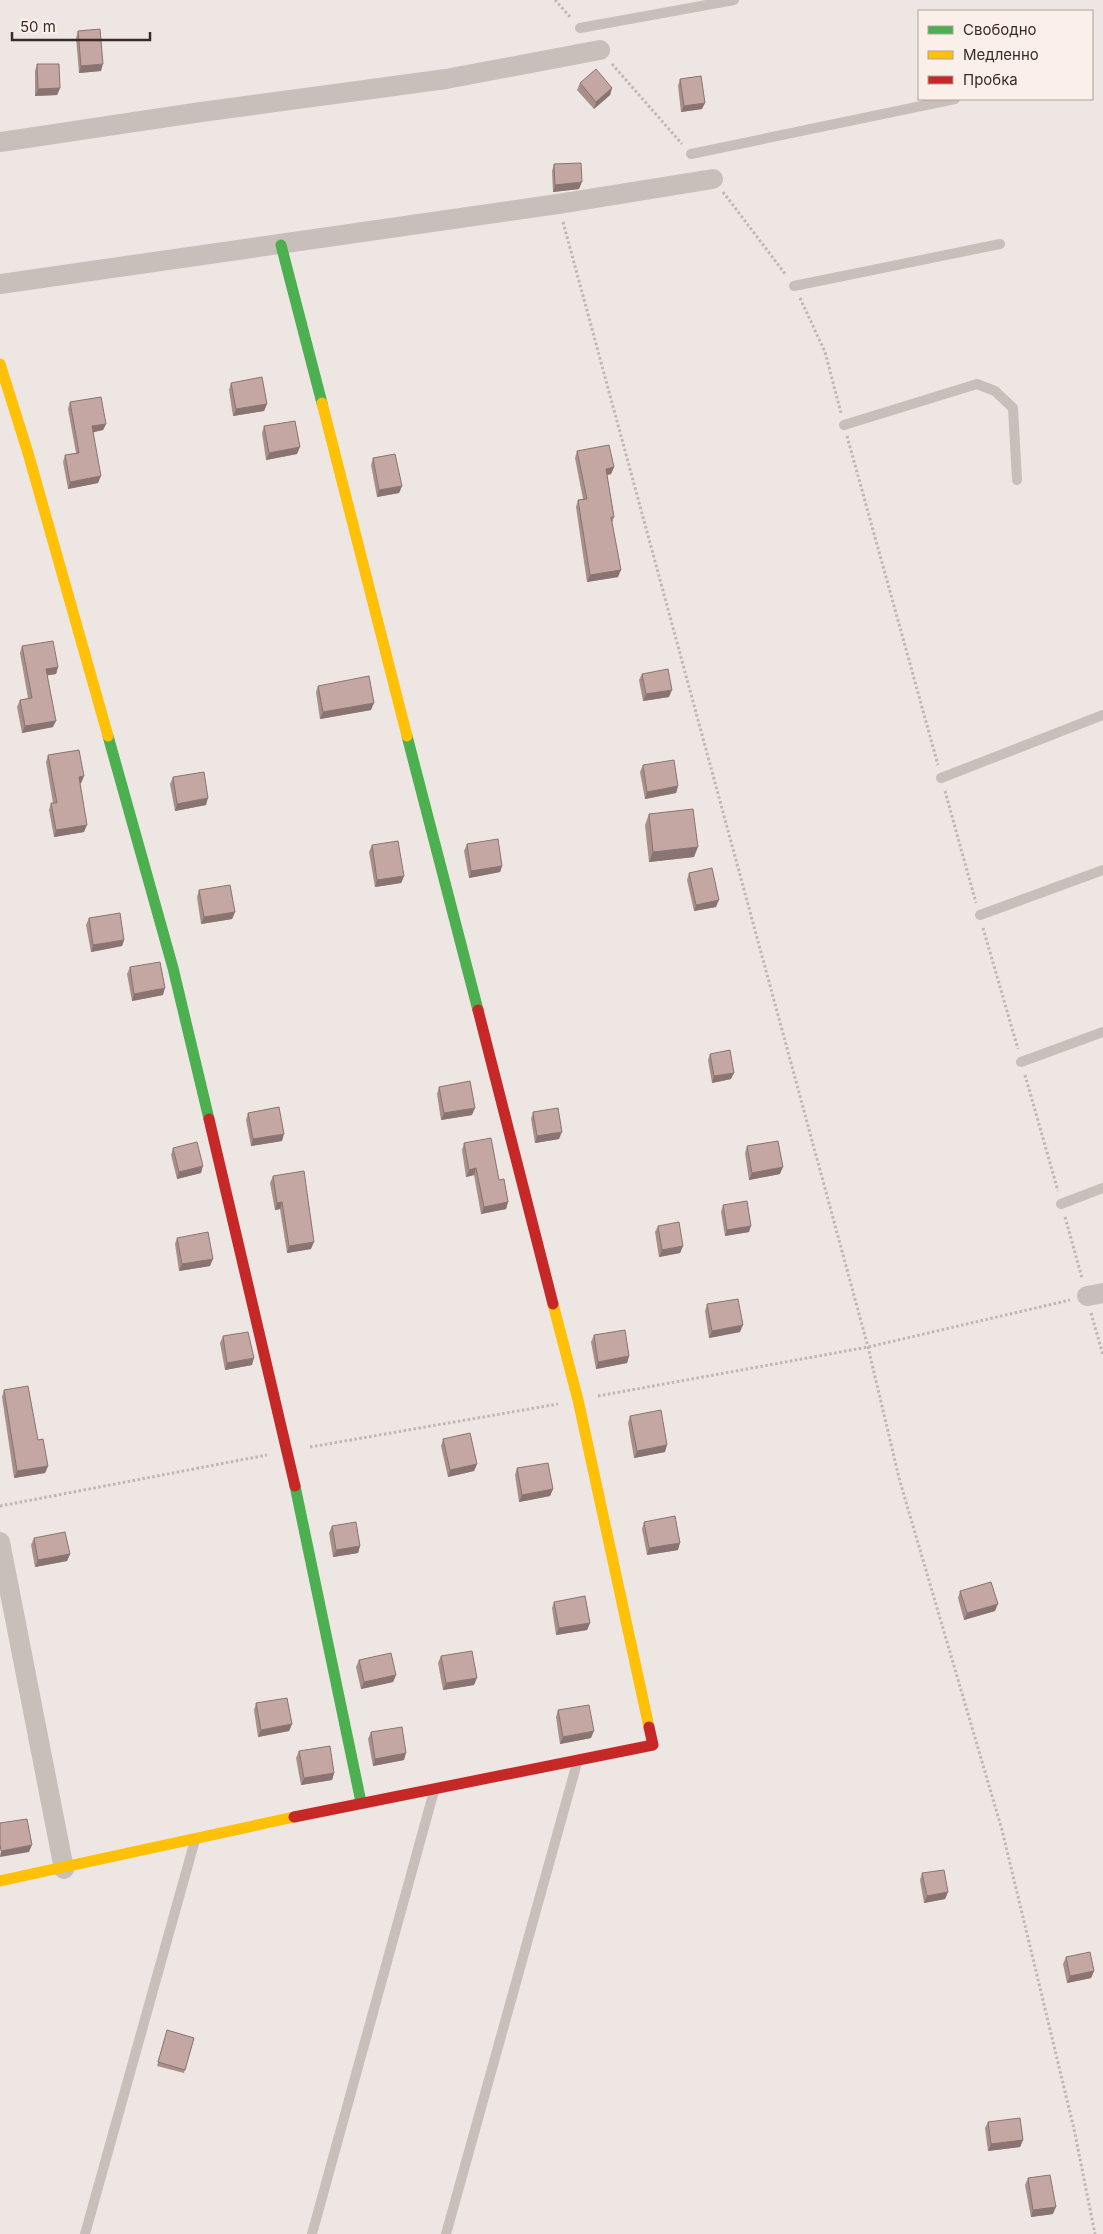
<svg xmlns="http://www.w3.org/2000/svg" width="1103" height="2234" viewBox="0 0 1103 2234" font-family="Inter,sans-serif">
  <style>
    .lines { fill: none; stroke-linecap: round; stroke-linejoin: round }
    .path { stroke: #c1b7b2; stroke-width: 3; stroke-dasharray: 2.5 2.5; stroke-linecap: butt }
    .lane { stroke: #c8beba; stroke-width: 10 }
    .street { stroke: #c8beba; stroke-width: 20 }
    .fast { stroke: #4caf50; stroke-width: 11 }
    .slow { stroke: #ffc107; stroke-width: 11 }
    .jam { stroke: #c62828; stroke-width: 11 }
    .wall { fill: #a98f8b }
    .shaded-wall { fill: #897471 }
    .building { fill: #c4a6a2; stroke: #897471 }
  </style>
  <rect width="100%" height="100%" fill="#eee6e2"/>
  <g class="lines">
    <g class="path">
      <polyline points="555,0 571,18"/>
      <polyline points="612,64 682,144"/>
      <polyline points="723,192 786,275"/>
      <polyline points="563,222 868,1347 899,1478 1002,1830 1074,2129 1095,2234"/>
      <polyline points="800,298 825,352 841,413"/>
      <polyline points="847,436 938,765"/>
      <polyline points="945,791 976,903"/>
      <polyline points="983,928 1018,1049"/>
      <polyline points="1025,1075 1058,1191"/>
      <polyline points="1065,1217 1082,1278"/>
      <polyline points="1091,1313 1103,1355"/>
      <polyline points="598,1396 868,1347 1070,1300"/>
      <polyline points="310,1447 558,1404"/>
      <polyline points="0,1506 267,1455"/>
    </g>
    <g class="lane">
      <polyline points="580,28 734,0"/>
      <polyline points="691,154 955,99"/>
      <polyline points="794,286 1000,244"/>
      <polyline points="844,425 977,384 995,391 1013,408 1017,480"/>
      <polyline points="941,778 1103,715"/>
      <polyline points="980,915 1103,870"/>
      <polyline points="1021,1062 1103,1032"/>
      <polyline points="1061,1204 1103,1188"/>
      <polyline points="85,2234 195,1840"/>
      <polyline points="312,2234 434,1791"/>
      <polyline points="446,2234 577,1763"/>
    </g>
    <g class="street">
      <polyline points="0,142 201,112 446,79 600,50"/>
      <polyline points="0,284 558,204 713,179"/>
      <polyline points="1087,1296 1103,1293"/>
      <polyline points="0,1542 64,1869"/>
    </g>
    <g class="fast">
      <polyline points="281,245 322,403"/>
      <polyline points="108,736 173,968 209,1119"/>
      <polyline points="407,736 478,1010"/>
      <polyline points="295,1486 361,1802"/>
    </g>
    <g class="slow">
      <polyline points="0,364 28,453 108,736"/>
      <polyline points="322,403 407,736"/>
      <polyline points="553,1304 578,1400 649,1727"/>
      <polyline points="0,1881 294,1817"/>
    </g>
    <g class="jam">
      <polyline points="478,1010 553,1304"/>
      <polyline points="209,1119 295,1486"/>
      <polyline points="294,1817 653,1745 649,1727"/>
    </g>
  </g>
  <g class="wall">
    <polygon points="78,31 101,71 79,73 76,38"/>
    <polygon points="37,64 60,88 57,95 35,96 35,71"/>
    <polygon points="680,79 702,109 681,112 678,86"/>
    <polygon points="580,83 612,88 610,95 594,109 577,90"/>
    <polygon points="554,164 579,189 553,192 552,171"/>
    <polygon points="231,383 267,404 264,411 233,416 229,390"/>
    <polygon points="70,402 106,424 103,430 93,432 98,483 68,489 63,462 65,455 76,453 68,409"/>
    <polygon points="264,426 297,454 266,460 262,433"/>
    <polygon points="577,451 614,467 611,474 607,475 614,517 612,523 618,577 587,582 576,507 578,500 583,499 575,458"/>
    <polygon points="373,458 402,486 399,493 377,497 371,465"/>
    <polygon points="22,646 58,667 56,674 47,675 53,727 22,733 17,707 20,700 28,698 20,653"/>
    <polygon points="642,674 669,697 643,701 639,680"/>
    <polygon points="318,686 371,710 320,719 316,692"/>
    <polygon points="48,755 84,776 81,783 80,784 84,832 54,837 49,810 51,803 53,803 46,762"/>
    <polygon points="643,765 678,786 676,793 645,799 640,772"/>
    <polygon points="173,777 206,805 175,811 170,784"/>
    <polygon points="649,814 694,857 649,862 645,825"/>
    <polygon points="467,844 502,866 500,872 469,878 464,851"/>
    <polygon points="372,845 404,876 401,883 375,887 369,852"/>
    <polygon points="689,873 716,907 694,911 687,880"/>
    <polygon points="199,890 235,912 232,919 201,924 197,897"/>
    <polygon points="89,918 124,940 122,946 91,952 86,925"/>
    <polygon points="130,967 163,995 132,1001 127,974"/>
    <polygon points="710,1054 731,1079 712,1083 708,1060"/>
    <polygon points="439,1087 472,1115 441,1120 437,1094"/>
    <polygon points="533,1112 559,1139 535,1143 531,1119"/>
    <polygon points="248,1113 282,1141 251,1146 246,1120"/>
    <polygon points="464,1143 499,1180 508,1202 506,1209 481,1214 474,1175 466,1177 462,1150"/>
    <polygon points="747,1146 780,1174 749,1180 745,1153"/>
    <polygon points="173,1148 201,1173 177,1179 171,1155"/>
    <polygon points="273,1176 311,1249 287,1253 280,1209 275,1210 270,1183"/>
    <polygon points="723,1205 749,1232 725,1236 721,1212"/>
    <polygon points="658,1226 683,1246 680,1253 659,1257 655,1232"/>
    <polygon points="177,1238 210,1266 179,1271 175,1244"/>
    <polygon points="707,1304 740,1332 709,1338 705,1311"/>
    <polygon points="594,1335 629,1356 627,1363 596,1369 591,1342"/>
    <polygon points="223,1336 252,1365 225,1370 220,1343"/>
    <polygon points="4,1390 38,1440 48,1466 45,1473 14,1478 2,1397"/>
    <polygon points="630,1416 665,1452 634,1458 628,1423"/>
    <polygon points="443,1439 477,1464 474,1471 448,1477 441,1446"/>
    <polygon points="517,1468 553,1489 550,1496 519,1502 515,1475"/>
    <polygon points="644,1522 678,1550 647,1555 642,1529"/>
    <polygon points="332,1526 360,1546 358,1553 333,1557 329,1533"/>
    <polygon points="34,1538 70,1554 67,1561 35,1567 31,1545"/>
    <polygon points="960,1591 995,1611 964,1620 958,1598"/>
    <polygon points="554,1602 590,1623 587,1630 556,1635 552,1608"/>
    <polygon points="441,1656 474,1685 443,1690 438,1663"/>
    <polygon points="359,1660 396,1675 393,1682 361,1689 356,1667"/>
    <polygon points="256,1703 292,1724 289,1731 258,1737 254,1710"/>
    <polygon points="558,1710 591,1738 560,1744 556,1717"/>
    <polygon points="371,1732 404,1760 373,1766 368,1739"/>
    <polygon points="299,1751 334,1773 332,1780 301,1785 296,1758"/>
    <polygon points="922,1873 948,1892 945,1899 924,1903 920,1880"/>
    <polygon points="1066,1957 1094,1971 1091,1978 1067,1983 1063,1964"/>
    <polygon points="167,2030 194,2038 184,2073 157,2066"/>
    <polygon points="988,2122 1023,2140 1020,2147 988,2151 985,2128"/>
    <polygon points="1028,2178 1053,2214 1031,2217 1025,2185"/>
  </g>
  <g class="shaded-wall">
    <polygon points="103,64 101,71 79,73 81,66"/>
    <polygon points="60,88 57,95 35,96 38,89"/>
    <polygon points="612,88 610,95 594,109 596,102"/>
    <polygon points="705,103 702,109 681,112 684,106"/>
    <polygon points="582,182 579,189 553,192 555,185"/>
    <polygon points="267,404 264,411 233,416 236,409"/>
    <polygon points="106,424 103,430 90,433 92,426"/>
    <polygon points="300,447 297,454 266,460 269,453"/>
    <polygon points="614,467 611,474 603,476 606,469"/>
    <polygon points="101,476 98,483 68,489 70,482"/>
    <polygon points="402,486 399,493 377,497 379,490"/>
    <polygon points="621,570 618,577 587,582 590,575"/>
    <polygon points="58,667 56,674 44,676 46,669"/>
    <polygon points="672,690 669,697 643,701 646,694"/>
    <polygon points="374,703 371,710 320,719 323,712"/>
    <polygon points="56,721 53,727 22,733 25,726"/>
    <polygon points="84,776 81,783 76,784 79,777"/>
    <polygon points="678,786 676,793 645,799 647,792"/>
    <polygon points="208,798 206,805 175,811 177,804"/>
    <polygon points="87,825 84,832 54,837 56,830"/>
    <polygon points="698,847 694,857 649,862 653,852"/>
    <polygon points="502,866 500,872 469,878 471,871"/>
    <polygon points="404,876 401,883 375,887 377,880"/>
    <polygon points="719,900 716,907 694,911 696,905"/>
    <polygon points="235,912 232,919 201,924 204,917"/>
    <polygon points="124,940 122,946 91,952 93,945"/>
    <polygon points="165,988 163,995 132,1001 134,994"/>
    <polygon points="734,1073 731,1079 712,1083 714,1076"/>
    <polygon points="475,1108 472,1115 441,1120 444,1113"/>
    <polygon points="562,1132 559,1139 535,1143 537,1136"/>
    <polygon points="284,1134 282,1141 251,1146 253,1139"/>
    <polygon points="203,1166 201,1173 177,1179 179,1172"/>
    <polygon points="783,1167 780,1174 749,1180 752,1173"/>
    <polygon points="476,1168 474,1175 466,1177 469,1170"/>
    <polygon points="282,1202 280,1209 275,1210 277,1203"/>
    <polygon points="508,1202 506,1209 481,1214 484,1207"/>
    <polygon points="751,1226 749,1232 725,1236 727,1230"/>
    <polygon points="314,1242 311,1249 287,1253 289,1246"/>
    <polygon points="683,1246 680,1253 659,1257 662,1250"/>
    <polygon points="213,1259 210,1266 179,1271 182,1264"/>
    <polygon points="743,1325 740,1332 709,1338 712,1331"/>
    <polygon points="629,1356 627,1363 596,1369 598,1362"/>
    <polygon points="254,1358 252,1365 225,1370 227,1363"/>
    <polygon points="667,1445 665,1452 634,1458 637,1451"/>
    <polygon points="477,1464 474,1471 448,1477 450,1470"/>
    <polygon points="48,1466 45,1473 14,1478 17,1471"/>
    <polygon points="553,1489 550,1496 519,1502 522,1495"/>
    <polygon points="680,1543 678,1550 647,1555 649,1548"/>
    <polygon points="360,1546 358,1553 333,1557 336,1550"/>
    <polygon points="70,1554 67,1561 35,1567 38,1560"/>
    <polygon points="998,1604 995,1611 964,1620 967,1613"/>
    <polygon points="590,1623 587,1630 556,1635 559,1628"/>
    <polygon points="396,1675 393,1682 361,1689 364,1682"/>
    <polygon points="477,1678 474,1685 443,1690 446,1683"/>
    <polygon points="292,1724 289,1731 258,1737 261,1730"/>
    <polygon points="594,1731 591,1738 560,1744 563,1737"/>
    <polygon points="406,1753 404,1760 373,1766 375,1759"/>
    <polygon points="334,1773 332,1780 301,1785 304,1778"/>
    <polygon points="32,1845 29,1852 0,1857 1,1851"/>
    <polygon points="948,1892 945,1899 924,1903 927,1896"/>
    <polygon points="1094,1971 1091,1978 1067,1983 1070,1976"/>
    <polygon points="1023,2140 1020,2147 988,2151 991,2144"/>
    <polygon points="1056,2207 1053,2214 1031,2217 1033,2210"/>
  </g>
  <g class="building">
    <polygon points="100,29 103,64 81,66 78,31"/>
    <polygon points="37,64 59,64 60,88 38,89"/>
    <polygon points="596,69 612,88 596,102 580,83"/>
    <polygon points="701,76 705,103 684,106 680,79"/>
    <polygon points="581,163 582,182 555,185 554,164"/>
    <polygon points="262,377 267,404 236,409 231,383"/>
    <polygon points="101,397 106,424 92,426 101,476 70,482 65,455 79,453 70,402"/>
    <polygon points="295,421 300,447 269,453 264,426"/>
    <polygon points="609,445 614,467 606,469 614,517 611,517 621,570 590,575 578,500 587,499 577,451"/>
    <polygon points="395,454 402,486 379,490 373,458"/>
    <polygon points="53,641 58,667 46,669 56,721 25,726 20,700 32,698 22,646"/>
    <polygon points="668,669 672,690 646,694 642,674"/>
    <polygon points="369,676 374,703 323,712 318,686"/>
    <polygon points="79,750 84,776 79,777 87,825 56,830 51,803 57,803 48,755"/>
    <polygon points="674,760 678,786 647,792 643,765"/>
    <polygon points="204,772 208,798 177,804 173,777"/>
    <polygon points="693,809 698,847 653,852 649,814"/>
    <polygon points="498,839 502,866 471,871 467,844"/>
    <polygon points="398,841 404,876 377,880 372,845"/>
    <polygon points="712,868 719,900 696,905 689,873"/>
    <polygon points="230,885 235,912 204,917 199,890"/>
    <polygon points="120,913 124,940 93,945 89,918"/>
    <polygon points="160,962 165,988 134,994 130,967"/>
    <polygon points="730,1050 734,1073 714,1076 710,1054"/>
    <polygon points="470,1081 475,1108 444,1113 439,1087"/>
    <polygon points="279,1107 284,1134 253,1139 248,1113"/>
    <polygon points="558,1108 562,1132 537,1136 533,1112"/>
    <polygon points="491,1138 499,1180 504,1179 508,1202 484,1207 476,1168 469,1170 464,1143"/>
    <polygon points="778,1141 783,1167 752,1173 747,1146"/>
    <polygon points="197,1142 203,1166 179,1172 173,1148"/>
    <polygon points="304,1171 314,1242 289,1246 282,1202 277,1203 273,1176"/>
    <polygon points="747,1201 751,1226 727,1230 723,1205"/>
    <polygon points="679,1222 683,1246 662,1250 658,1226"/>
    <polygon points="208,1232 213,1259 182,1264 177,1238"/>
    <polygon points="738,1299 743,1325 712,1331 707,1304"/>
    <polygon points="625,1330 629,1356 598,1362 594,1335"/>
    <polygon points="248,1332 254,1358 227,1363 223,1336"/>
    <polygon points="28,1386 38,1440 43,1439 48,1466 17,1471 4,1390"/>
    <polygon points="661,1410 667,1445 637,1451 630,1416"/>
    <polygon points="470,1433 477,1464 450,1470 443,1439"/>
    <polygon points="548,1463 553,1489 522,1495 517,1468"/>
    <polygon points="675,1516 680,1543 649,1548 644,1522"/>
    <polygon points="356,1522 360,1546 336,1550 332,1526"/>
    <polygon points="65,1532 70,1554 38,1560 34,1538"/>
    <polygon points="991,1582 998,1604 967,1613 960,1591"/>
    <polygon points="585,1596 590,1623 559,1628 554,1602"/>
    <polygon points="472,1651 477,1678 446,1683 441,1656"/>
    <polygon points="391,1653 396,1675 364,1682 359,1660"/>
    <polygon points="287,1698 292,1724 261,1730 256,1703"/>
    <polygon points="589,1705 594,1731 563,1737 558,1710"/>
    <polygon points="402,1727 406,1753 375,1759 371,1732"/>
    <polygon points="330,1746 334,1773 304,1778 299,1751"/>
    <polygon points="27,1819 32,1845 1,1851 0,1844 0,1823"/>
    <polygon points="944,1870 948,1892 927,1896 922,1873"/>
    <polygon points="1090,1952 1094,1971 1070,1976 1066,1957"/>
    <polygon points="167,2030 194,2038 185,2070 158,2062"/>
    <polygon points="1020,2118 1023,2140 991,2144 988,2122"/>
    <polygon points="1050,2175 1056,2207 1033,2210 1028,2178"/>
  </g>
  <rect x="918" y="10" width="175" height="90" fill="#fbf0e9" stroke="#ada19c"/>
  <rect x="928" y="26" width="25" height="8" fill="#4caf50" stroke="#ada19c"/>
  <text x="963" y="35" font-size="15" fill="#392b28">Свободно</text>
  <rect x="928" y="51" width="25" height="8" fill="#ffc107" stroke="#ada19c"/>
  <text x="963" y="60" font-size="15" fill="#392b28">Медленно</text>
  <rect x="928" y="76" width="25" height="8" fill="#c62828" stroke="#ada19c"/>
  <text x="963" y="85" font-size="15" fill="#392b28">Пробка</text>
  <path d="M12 32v8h138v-8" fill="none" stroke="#392b28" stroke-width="2.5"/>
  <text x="20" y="32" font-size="15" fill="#392b28" stroke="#fbf0e9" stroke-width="4" paint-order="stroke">50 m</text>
</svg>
